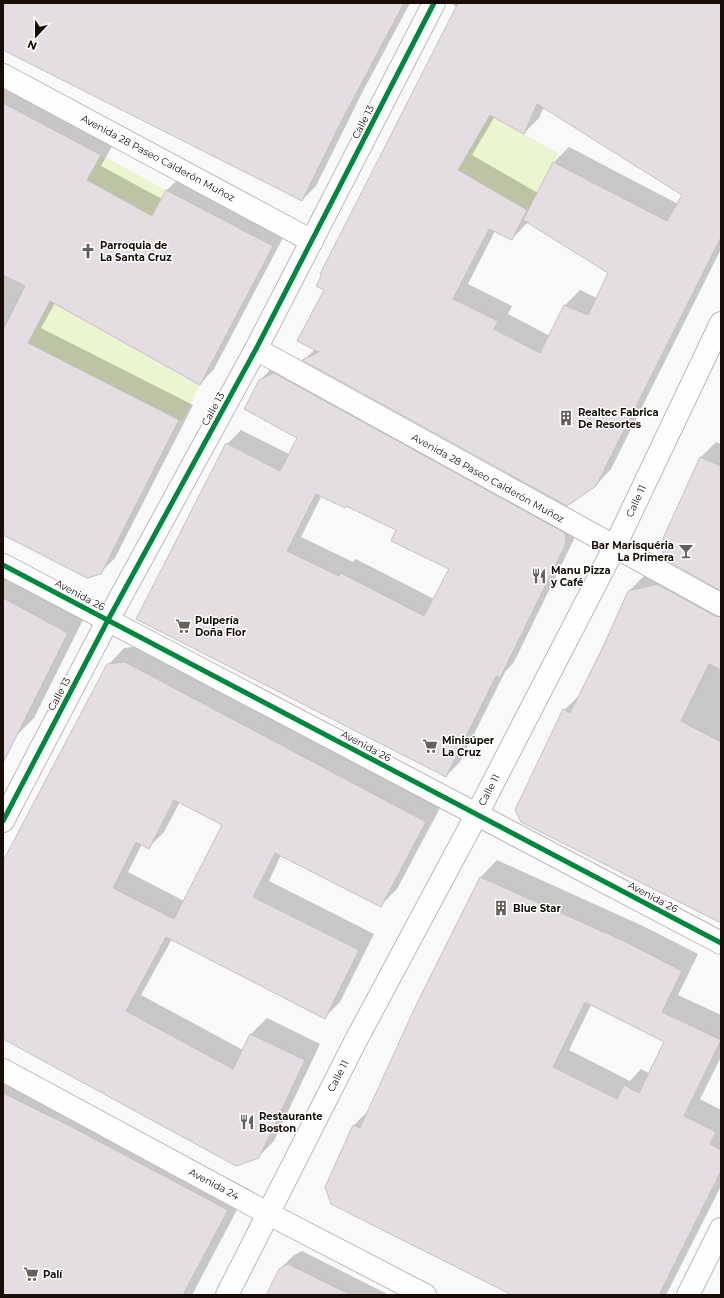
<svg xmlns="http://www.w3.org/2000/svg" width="724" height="1298" viewBox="0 0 724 1298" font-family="Montserrat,sans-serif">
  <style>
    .green { fill: #ebf5cf }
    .shadow { fill: #0003; fill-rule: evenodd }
    .building { fill: #e4dee3; stroke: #c5c0c6; fill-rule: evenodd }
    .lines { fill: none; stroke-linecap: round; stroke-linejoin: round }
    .street-casing { stroke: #beb8b4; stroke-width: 24 }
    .secondary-casing { stroke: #beb8b4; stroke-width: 24 }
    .street { stroke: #fefefe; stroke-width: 22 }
    .secondary { stroke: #fefefe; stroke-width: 22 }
    .cycleway-casing { stroke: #fff; stroke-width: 8 }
    .cycleway { stroke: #00873e; stroke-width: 5 }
    .labels { text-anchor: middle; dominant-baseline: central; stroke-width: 3; stroke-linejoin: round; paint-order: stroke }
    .street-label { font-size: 10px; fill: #190d07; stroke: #fff }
    .poi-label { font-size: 10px; font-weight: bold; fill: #190d07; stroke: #fff; text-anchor: start }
  </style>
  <rect width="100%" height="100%" fill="#f9f9f9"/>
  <g class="green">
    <polygon points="421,76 558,153 528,211 458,170 484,125"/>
    <polygon points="101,155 166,190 103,305 27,288"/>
    <polygon points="50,301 200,385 182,421 28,343"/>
  </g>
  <g class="shadow">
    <polygon points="3,3 410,3 363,91 316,186 302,200 3,49"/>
    <path d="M454,3H721V249L611,469L596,485L304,360L315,349L325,289L457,7L453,5ZM544,107L684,195L678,204L569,147L554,162L538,193L472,155L495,116L524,133L539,118ZM528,222L610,273L597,298L580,290L565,305L550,336L508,314L512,306L468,284L495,231L512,239Z"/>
    <polygon points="3,81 115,141 101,166 162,199 167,190 181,176 286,232 214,369 200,384 55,303 41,328 193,405 115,558 100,573 3,534"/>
    <path d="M274,366L579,529L514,662L505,672L460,762L446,776L138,619L227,444L241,430L289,454L298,438L260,380ZM322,495L347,505L397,530L450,569L434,599L356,559L353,562L301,537Z"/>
    <polygon points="716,442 721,444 721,590 661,545 701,457"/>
    <polygon points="3,569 86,614 34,718 15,737 3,731"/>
    <polygon points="673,570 721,596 721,923 564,710 580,695 629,591 644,576"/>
    <path d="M141,646L441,806L397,889L381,905L281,855L269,881L374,934L340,1002L324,1018L172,939L141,995L243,1050L251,1034L267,1018L320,1044L274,1141L258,1157L3,1039V864L108,665L124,648ZM180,802L223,825L184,901L128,872L142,844L148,848L164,832Z"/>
    <path d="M497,860L643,926L698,954L678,995L721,1015V1057L700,1099L721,1110V1186L666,1295H515L326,1188L354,1125L369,1110L419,1002L481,877ZM591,1005L665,1042L650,1074L641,1069L630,1081L569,1050Z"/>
    <polygon points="3,1061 248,1189 192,1295 3,1295"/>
    <polygon points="302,1251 389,1295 267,1295 280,1269 294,1255"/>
  </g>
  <g class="building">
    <polygon points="3,3 404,3 340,124 302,201 3,50"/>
    <path d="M458,3H721V237L596,486L567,506L302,360L319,352L297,341L324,290L316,286L322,274H320ZM537,104L682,195L667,221L553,162L523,220L608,273L588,315L564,305L540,353L494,329L498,321L453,299L489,229L512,240L527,210L458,170L490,115L524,134Z"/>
    <polygon points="3,103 101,155 87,180 152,216 166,190 273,246 200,385 50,301 28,343 179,420 101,574 87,578 3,535 3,330 25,286 3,275"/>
    <path d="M274,373L565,533L566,544L553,570L500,678L496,676L446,777L136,619L226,443L280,471L297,438L244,409L259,380ZM316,494L345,508L346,506L396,530L391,541L449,569L424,616L341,573L339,576L287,551Z"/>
    <polygon points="700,457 721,466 721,591 666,560 660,545"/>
    <polygon points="657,584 715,616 721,617 721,670 709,664 681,721 721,742 721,923 521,822 515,810 563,709 570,713 603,647 628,591"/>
    <polygon points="3,598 68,633 3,763"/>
    <path d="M125,662L426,822L381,907L275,853L253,897L359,950L325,1019L166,937L126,1011L233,1069L250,1034L305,1060L259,1158L236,1166L3,1039V861L107,664ZM174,800L222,825L174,919L113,888L136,842L149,849Z"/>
    <path d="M480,877L626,942L682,971L662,1012L721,1040L684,1116L716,1132L710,1144L721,1150V1171L659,1295H512L331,1204L325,1187L353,1125L360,1128L418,1001ZM585,1002L664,1042L639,1093L624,1085L617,1099L553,1067Z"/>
    <polygon points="3,1093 70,1126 228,1210 183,1295 3,1295"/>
    <polygon points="288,1264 351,1295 266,1295 279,1269"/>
  </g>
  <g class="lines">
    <g class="street-casing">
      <g id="street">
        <polyline points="3,75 312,241"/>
        <polyline points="256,349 721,605"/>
        <polyline points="3,565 721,943"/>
        <polyline points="3,821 108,620 256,349 434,3"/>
        <polyline points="3,1070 269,1214 425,1295"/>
        <polyline points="688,1295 721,1229"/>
      </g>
    </g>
    <g class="secondary-casing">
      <polyline id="secondary" points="227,1295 355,1042 477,814 614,548 721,323"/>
    </g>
    <use href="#street" class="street"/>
    <use href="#secondary" class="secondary"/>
    <g class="cycleway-casing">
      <g id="cycleway">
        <polyline points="3,565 721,943"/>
        <polyline points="3,821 108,620 256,349 434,3"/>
      </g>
    </g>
    <use href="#cycleway" class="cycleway"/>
  </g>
  <defs>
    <g id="church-bare" transform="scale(1.2)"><path d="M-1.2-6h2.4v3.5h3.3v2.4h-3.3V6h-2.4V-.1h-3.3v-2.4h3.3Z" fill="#67605c" stroke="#fff" stroke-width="2.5" paint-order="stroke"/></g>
    <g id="building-bare" transform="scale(1.2)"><path d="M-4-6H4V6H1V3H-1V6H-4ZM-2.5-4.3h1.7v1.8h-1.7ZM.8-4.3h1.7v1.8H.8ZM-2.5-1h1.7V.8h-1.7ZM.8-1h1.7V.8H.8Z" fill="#67605c" stroke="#fff" stroke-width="2.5" paint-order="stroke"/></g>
    <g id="bar-bare" transform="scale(1.2)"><path d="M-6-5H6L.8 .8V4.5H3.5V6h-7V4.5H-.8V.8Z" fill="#67605c" stroke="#fff" stroke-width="2.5" paint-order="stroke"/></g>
    <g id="restaurant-bare" transform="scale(1.2)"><path d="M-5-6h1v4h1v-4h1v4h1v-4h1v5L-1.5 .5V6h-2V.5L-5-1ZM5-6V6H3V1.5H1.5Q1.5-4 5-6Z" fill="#67605c" stroke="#fff" stroke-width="2.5" paint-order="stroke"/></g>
    <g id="supermarket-bare" transform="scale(1.2)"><path d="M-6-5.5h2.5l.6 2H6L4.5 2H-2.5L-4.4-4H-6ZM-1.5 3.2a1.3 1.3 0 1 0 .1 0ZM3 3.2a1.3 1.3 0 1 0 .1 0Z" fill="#67605c" stroke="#fff" stroke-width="2.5" paint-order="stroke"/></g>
  </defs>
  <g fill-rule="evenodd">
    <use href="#church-bare" x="88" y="251"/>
    <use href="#building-bare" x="566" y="418"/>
    <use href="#bar-bare" x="686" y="551"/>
    <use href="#restaurant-bare" x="539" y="576"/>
    <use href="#supermarket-bare" x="183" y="626"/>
    <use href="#supermarket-bare" x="430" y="746"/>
    <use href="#building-bare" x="501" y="908"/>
    <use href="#restaurant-bare" x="247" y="1122"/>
    <use href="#supermarket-bare" x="31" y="1274"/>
  </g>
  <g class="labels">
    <g class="street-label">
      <text transform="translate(363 122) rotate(-63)">Calle 13</text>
      <text transform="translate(158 158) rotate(28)">Avenida 28 Paseo Calderón Muñoz</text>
      <text transform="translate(213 409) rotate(-61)">Calle 13</text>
      <text transform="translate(488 478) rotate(29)">Avenida 28 Paseo Calderón Muñoz</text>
      <text transform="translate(636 501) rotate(-65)">Calle 11</text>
      <text transform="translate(80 595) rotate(28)">Avenida 26</text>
      <text transform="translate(59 694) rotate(-62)">Calle 13</text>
      <text transform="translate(366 746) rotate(28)">Avenida 26</text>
      <text transform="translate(489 790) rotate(-63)">Calle 11</text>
      <text transform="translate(653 897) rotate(28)">Avenida 26</text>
      <text transform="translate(338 1076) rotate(-63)">Calle 11</text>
      <text transform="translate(214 1184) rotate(28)">Avenida 24</text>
    </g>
    <g class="poi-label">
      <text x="100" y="245">Parroquia de<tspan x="100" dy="12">La Santa Cruz</tspan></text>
      <text x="578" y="412">Realtec Fabrica<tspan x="578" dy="12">De Resortes</tspan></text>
      <text x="674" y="545" text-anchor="end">Bar Marisquéria<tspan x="674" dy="12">La Primera</tspan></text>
      <text x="551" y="570">Manu Pizza<tspan x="551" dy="12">y Café</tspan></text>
      <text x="195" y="620">Pulpería<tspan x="195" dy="12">Doña Flor</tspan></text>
      <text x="442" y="740">Minisúper<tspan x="442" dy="12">La Cruz</tspan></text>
      <text x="513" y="908">Blue Star</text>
      <text x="259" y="1116">Restaurante<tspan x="259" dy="12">Boston</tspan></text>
      <text x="43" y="1274">Palí</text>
    </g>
  </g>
  <rect width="724" height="1298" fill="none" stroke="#190d07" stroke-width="8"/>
  <g transform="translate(36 36) rotate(202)" stroke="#ffffff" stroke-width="3" paint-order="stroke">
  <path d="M0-3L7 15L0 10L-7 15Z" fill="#190d07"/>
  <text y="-6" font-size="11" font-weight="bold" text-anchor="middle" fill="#190d07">N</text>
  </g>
</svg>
